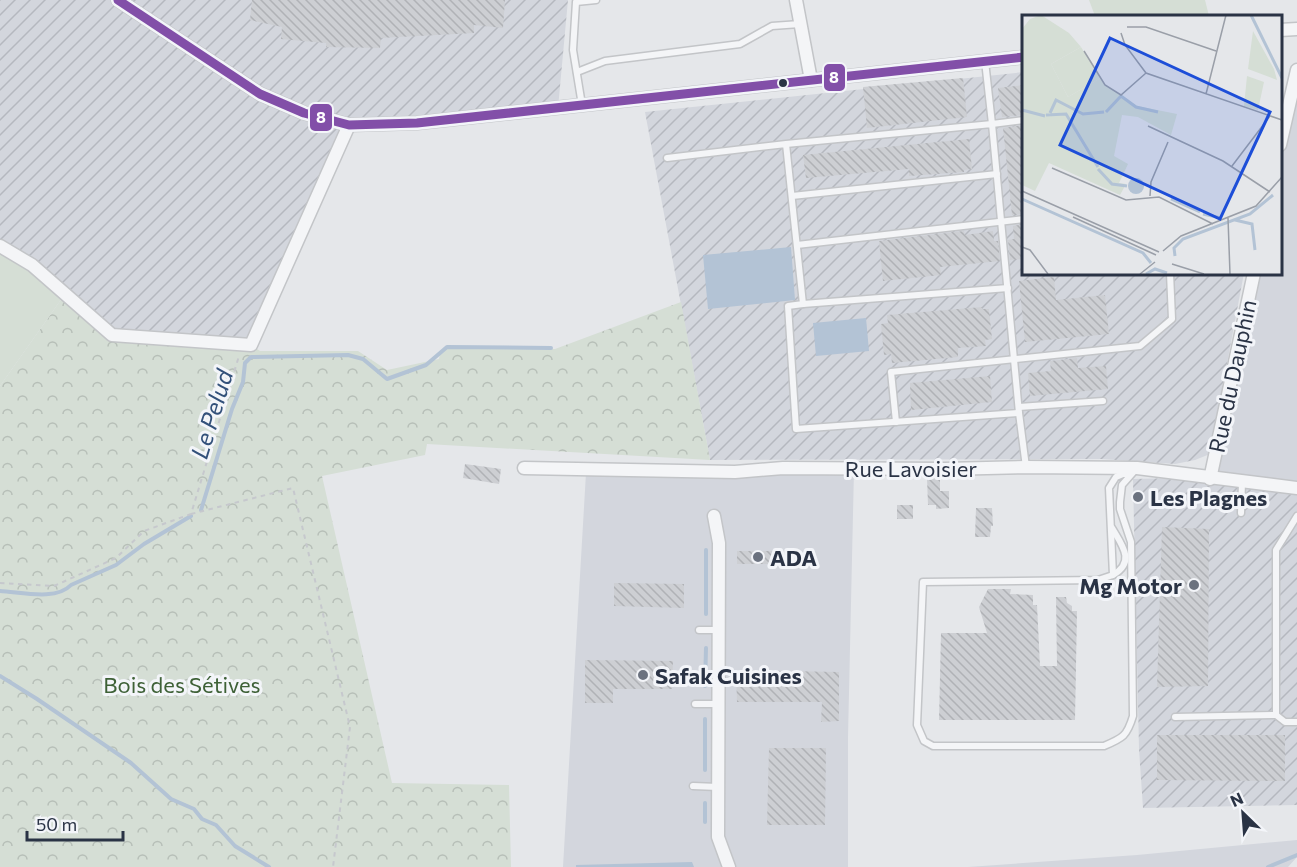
<svg xmlns="http://www.w3.org/2000/svg" width="1297" height="867" viewBox="0 0 1297 867" font-family="Commissioner,sans-serif">
  <style>
    .built { fill: #d3d6dd }
    .industrial { fill: url(#industrial-furrows) }
    .forest { fill: url(#forest-crowns) }
    .garden { fill: #d5ded5 }
    .water { fill: #b3c3d5 }
    .lines { fill: none; stroke-linecap: round; stroke-linejoin: round }
    .stream { stroke: #b3c3d5; stroke-width: 4 }
    .building { fill: url(#building-back-hatch) }
    .lane-casing { stroke: #c3c5c8; stroke-width: 9 }
    .street-casing { stroke: #c3c5c8; stroke-width: 15 }
    .path { stroke: #c6c8cd; stroke-width: 2; stroke-dasharray: 4.5 4.5; stroke-linecap: butt }
    .lane { stroke: #f4f5f7; stroke-width: 6 }
    .street { stroke: #f4f5f7; stroke-width: 12 }
    .bus-1-casing { stroke: #f3f5f9; stroke-width: 14 }
    .bus-1 { stroke: #824fa8; stroke-width: 9 }
    .bus-dot { fill: #2a3345; stroke: #f3f5f9; stroke-width: 2 }
    .poi-dot { fill: #6b727f; stroke: #f3f5f9; stroke-width: 2 }
    .labels { text-anchor: middle; dominant-baseline: central; stroke-width: 6; stroke-linejoin: round; paint-order: stroke }
    .street-label { font-size: 22px; fill: #2a3345; stroke: #f3f5f9 }
    .poi-label { font-size: 22px; font-weight: bold; fill: #2a3345; stroke: #f3f5f9; text-anchor: start }
    .park-label { font-size: 22px; fill: #3e6137; stroke: #f3f5f9 }
    .water-label { font-size: 24px; font-style: italic; fill: #33517a; stroke: #f3f5f9 }
    .inset-river { fill: none; stroke: #b3c3d5; stroke-width: 3 }
    .inset-road { fill: none; stroke: #9a9fa8; stroke-width: 1.5 }
    .view { fill: #1d4ed8; fill-opacity: 0.15; stroke: #1d4ed8; stroke-width: 3 }
    .inset-edge { fill: none; stroke: #2a3345; stroke-width: 3 }
    .line-badge { stroke: #f3f5f9; stroke-width: 2 }
    .badge-label { font-size: 16px; text-anchor: middle; font-weight: bold; fill: #fff }
  </style>
  <defs>
    <pattern id="industrial-furrows" width="10" height="10" patternUnits="userSpaceOnUse" patternTransform="scale(1.5)"><rect width="10" height="10" fill="#d3d6dd"/><path d="M-1 1l2-2M0 10L10 0M9 11l2-2" fill="none" stroke="#b5b8bf"/></pattern>
    <pattern id="forest-crowns" width="20" height="18" patternUnits="userSpaceOnUse" patternTransform="scale(1.5)"><rect width="20" height="18" fill="#d5ded5"/><path d="M2 6a3 3 0 1 1 6 0M12 15a3 3 0 1 1 6 0" fill="none" stroke="#b7bfb8"/></pattern>
    <pattern id="building-back-hatch" width="6" height="6" patternUnits="userSpaceOnUse" patternTransform="scale(1.5)"><rect width="6" height="6" fill="#cdcfd3"/><path d="M-1 5l2 2M0 0l6 6M5-1l2 2" fill="none" stroke="#b0b2b6"/></pattern>
  </defs>
  <rect width="100%" height="100%" fill="#e5e7ea"/>
  <g class="built">
    <polygon points="1297,70 1297,486 1216,477 1256,273 1280,273 1281,148"/>
    <polygon points="854,469 848,737 848,867 563,867 586,473"/>
    <polygon points="1297,840 1297,857 1288,867 968,867 1137,855"/>
  </g>
  <g class="industrial">
    <polygon points="0,0 568,0 558,108 349,125 251,345 112,335 0,248"/>
    <polygon points="1024,72 1024,273 1244,273 1210,454 1195,460 1175,464 1102,459 710,460 645,112"/>
    <polygon points="1216,477 1297,486 1297,805 1143,808 1139,749 1133,479"/>
  </g>
  <polygon class="forest" points="65,294 112,335 251,345 260,351 358,351 387,370 439,359 440,354 448,348 555,349 681,302 710,460 427,444 425,455 322,476 392,783 509,785 511,867 0,867 0,386"/>
  <g class="garden">
    <polygon points="1089,0 1205,0 1209,16 1095,16"/>
    <polygon points="0,248 65,294 0,386"/>
  </g>
  <g class="water">
    <polygon points="791,247 795,300 708,309 703,255"/>
    <polygon points="866,318 869,351 816,356 813,323"/>
    <polygon points="692,862 694,867 576,867 576,865"/>
  </g>
  <g class="lines">
    <g class="stream">
      <polyline points="201,510 232,409 243,382 245,363 251,357 348,355 363,359 387,379 426,365 447,347 551,348"/>
      <path d="M0,591C21,592 56,601 71,585L116,565L144,544L191,516"/>
      <polyline points="706,614 706,550"/>
      <polyline points="0,676 37,699 131,763 171,799 194,809 202,819 216,825 235,846 269,867"/>
      <polyline points="705,686 706,648"/>
      <polyline points="705,770 705,719"/>
      <polyline points="705,822 705,803"/>
      <polyline points="1268,867 1297,855"/>
    </g>
  </g>
  <g class="building">
    <polygon points="252,0 505,0 503,28 474,25 474,33 381,38 380,48 326,47 326,43 281,39 282,27 250,20"/>
    <polygon points="963,78 967,117 867,128 863,87"/>
    <polygon points="1024,85 1024,115 1002,117 998,88"/>
    <polygon points="1024,125 1024,214 1012,215 1003,128"/>
    <polygon points="969,139 972,169 964,170 964,172 909,176 909,169 806,178 803,155"/>
    <polygon points="1024,224 1024,259 1010,260 1008,240 1014,239 1013,226"/>
    <polygon points="964,231 965,235 993,231 994,241 998,241 1000,261 940,267 941,275 883,281 879,241"/>
    <polygon points="1054,277 1056,300 1105,295 1109,334 1025,342 1019,281"/>
    <polygon points="982,307 982,309 989,309 992,339 985,340 986,346 958,348 958,357 892,363 891,354 884,355 881,324 888,323 887,315"/>
    <polygon points="1077,358 1078,368 1106,366 1108,389 1030,396 1028,373 1051,371 1050,361"/>
    <polygon points="990,376 992,402 911,410 910,383"/>
    <polygon points="465,464 501,469 499,484 463,478"/>
    <polygon points="927,478 940,478 940,491 949,491 949,508 936,509 936,505 928,505"/>
    <rect x="897" y="505" width="16" height="14"/>
    <polygon points="976,508 992,508 993,526 991,526 990,537 975,537"/>
    <polygon points="1162,527 1209,529 1208,686 1157,687"/>
    <polygon points="737,551 779,551 778,564 737,564"/>
    <polygon points="614,583 684,584 684,608 614,606"/>
    <polygon points="988,589 1011,589 1010,594 1033,595 1033,605 1037,605 1040,666 1057,666 1056,597 1066,597 1067,603 1072,606 1072,611 1077,611 1075,720 939,720 941,633 987,633 979,607"/>
    <polygon points="585,660 673,661 672,689 613,689 613,703 585,703"/>
    <polygon points="736,670 839,672 839,721 821,722 822,702 737,702"/>
    <polygon points="1157,735 1285,735 1285,781 1157,780"/>
    <polygon points="769,748 826,748 825,825 767,825"/>
  </g>
  <g class="lines">
    <g class="lane-casing">
      <g id="lane">
        <polyline points="985,61 992,124 1024,120"/>
        <polyline points="577,72 605,61 740,44 772,26 800,24"/>
        <polyline points="582,105 573,50 576,2 596,0"/>
        <polyline points="667,158 786,144 992,124 1019,413 796,429 788,306 803,304 786,144"/>
        <polyline points="792,196 997,174"/>
        <polyline points="797,245 1024,219"/>
        <polyline points="803,304 1008,288"/>
        <polyline points="1019,407 1103,401"/>
        <polyline points="1019,413 1026,467"/>
        <polyline points="896,422 891,372 1140,346 1172,319 1170,273"/>
        <path d="M1137,468L1122,485L1120,502V509L1131,542L1133,716C1127,736 1123,738 1104,746H933L924,741L917,725L923,582L1098,580L1113,575L1109,488L1116,477Z"/>
        <polyline points="1241,513 1242,482"/>
        <path d="M1112,528C1122,545 1136,562 1113,575"/>
        <polyline points="699,630 718,630"/>
        <polyline points="695,704 718,704"/>
        <polyline points="1276,715 1285,722 1297,722"/>
        <polyline points="1175,717 1276,715 1276,550 1297,516"/>
        <polyline points="693,786 718,787"/>
      </g>
    </g>
    <g class="street-casing">
      <g id="street">
        <polyline points="118,0 260,94 304,113 349,125 417,123 1024,57"/>
        <polyline points="796,0 811,80"/>
        <polyline points="1280,30 1297,29"/>
        <polyline points="1280,145 1297,70"/>
        <polyline points="0,246 32,265 112,335 251,345 349,125"/>
        <polyline points="524,468 735,472 783,468 945,469 1026,467 1137,468 1297,488"/>
        <polyline points="1210,479 1254,273"/>
        <polyline points="714,516 719,543 718,837 729,867"/>
      </g>
    </g>
    <g class="path">
      <polyline points="191,514 293,488 350,727 333,867"/>
      <polyline points="0,583 54,586 116,558 144,531 191,514 239,356"/>
    </g>
    <use href="#lane" class="lane"/>
    <use href="#street" class="street"/>
    <g class="bus-1-casing">
      <polyline id="bus-1" points="118,0 260,94 304,113 349,125 417,123 1024,57"/>
    </g>
    <use href="#bus-1" class="bus-1"/>
  </g>
  <circle class="bus-dot" cx="783" cy="83" r="5"/>
  <g class="poi-dot">
    <circle cx="1138" cy="497" r="6"/>
    <circle cx="758" cy="557" r="6"/>
    <circle cx="1194" cy="585" r="6"/>
    <circle cx="643" cy="675" r="6"/>
  </g>
  <g class="labels">
    <g class="street-label">
      <text transform="translate(1232 376) rotate(-78)">Rue du Dauphin</text>
      <text x="911" y="468">Rue Lavoisier</text>
    </g>
    <g class="poi-label">
      <text x="1150" y="497">Les Plagnes</text>
      <text x="770" y="557">ADA</text>
      <text x="1182" y="585" text-anchor="end">Mg Motor</text>
      <text x="655" y="675">Safak Cuisines</text>
    </g>
    <g class="park-label">
      <text x="182" y="684">Bois des Sétives</text>
    </g>
    <g class="water-label">
      <text transform="translate(211 414) rotate(-73)">Le Pelud</text>
    </g>
  </g>
  <g transform="translate(1022 15)">
    <rect width="260" height="260" fill="#e5e7ea"/>
    <path d="M19,0L47,18L59,32L29,49L46,82L79,63L83,70L115,91L155,99L149,120L116,102L100,100L92,141L106,149L97,168L104,169L98,180L27,148L13,176L0,170V14L8,4Z" fill="#d5ded5"/>
    <path d="M231,16L252,54L255,65L226,54ZM59,32L79,63L46,82L29,49ZM225,61L242,67L236,95L222,91Z" fill="#d5ded5"/>
    <path d="M106 171a8 8 0 1 1 16 0a8 8 0 1 1-16 0Z" fill="#b3c3d5"/>
    <path class="inset-river" d="M229,0L260,63M0,95L23,101M84,97L99,81L114,92L136,97M28,98L34,85L61,99L82,97M24,100L44,99L76,152M76,154L90,169L105,171M0,184L121,238L129,248M149,184L178,197M181,199L199,203M213,205L230,209L233,235M153,241L152,233L161,224L228,199L251,180M124,259L133,254L145,258"/>
    <path class="inset-road" d="M105,12H124L194,36M99,18L103,30L124,58L260,105M62,36L83,70L99,80L124,58M184,79L204,0M126,111L201,146L248,177M210,151L248,101M30,153L104,185L137,182L191,209M0,176L137,237M128,181L129,167L146,127M51,202L134,240M206,203L208,259M0,232L8,235L26,259M141,236L159,221L234,191L260,162M150,249L182,259M118,259L133,247"/>
    <path class="view" d="M88,23L248,97L198,204L38,130Z"/>
    <rect width="260" height="260" class="inset-edge"/>
  </g>
  <g class="line-badge">
    <rect x="823" y="63" width="23" height="29" rx="6" fill="#824fa8"/>
    <rect x="309" y="103" width="24" height="29" rx="6" fill="#824fa8"/>
  </g>
  <g class="badge-label">
    <text x="834" y="83">8</text>
    <text x="321" y="123">8</text>
  </g>
  <g transform="translate(1243 813) rotate(335)" stroke="#f3f5f9" stroke-width="4.5" paint-order="stroke">
  <path d="M0-4.5L10 22L0 15L-10 22Z" fill="#2a3345"/>
  <text y="-9" font-size="16" font-weight="bold" text-anchor="middle" fill="#2a3345">N</text>
  </g>
  <path d="M27 831v9h96v-9" fill="none" stroke="#2a3345" stroke-width="3"/>
  <text x="36" y="831" font-size="18" fill="#2a3345" stroke="#f3f5f9" stroke-width="4.5" paint-order="stroke">50 m</text>
</svg>
